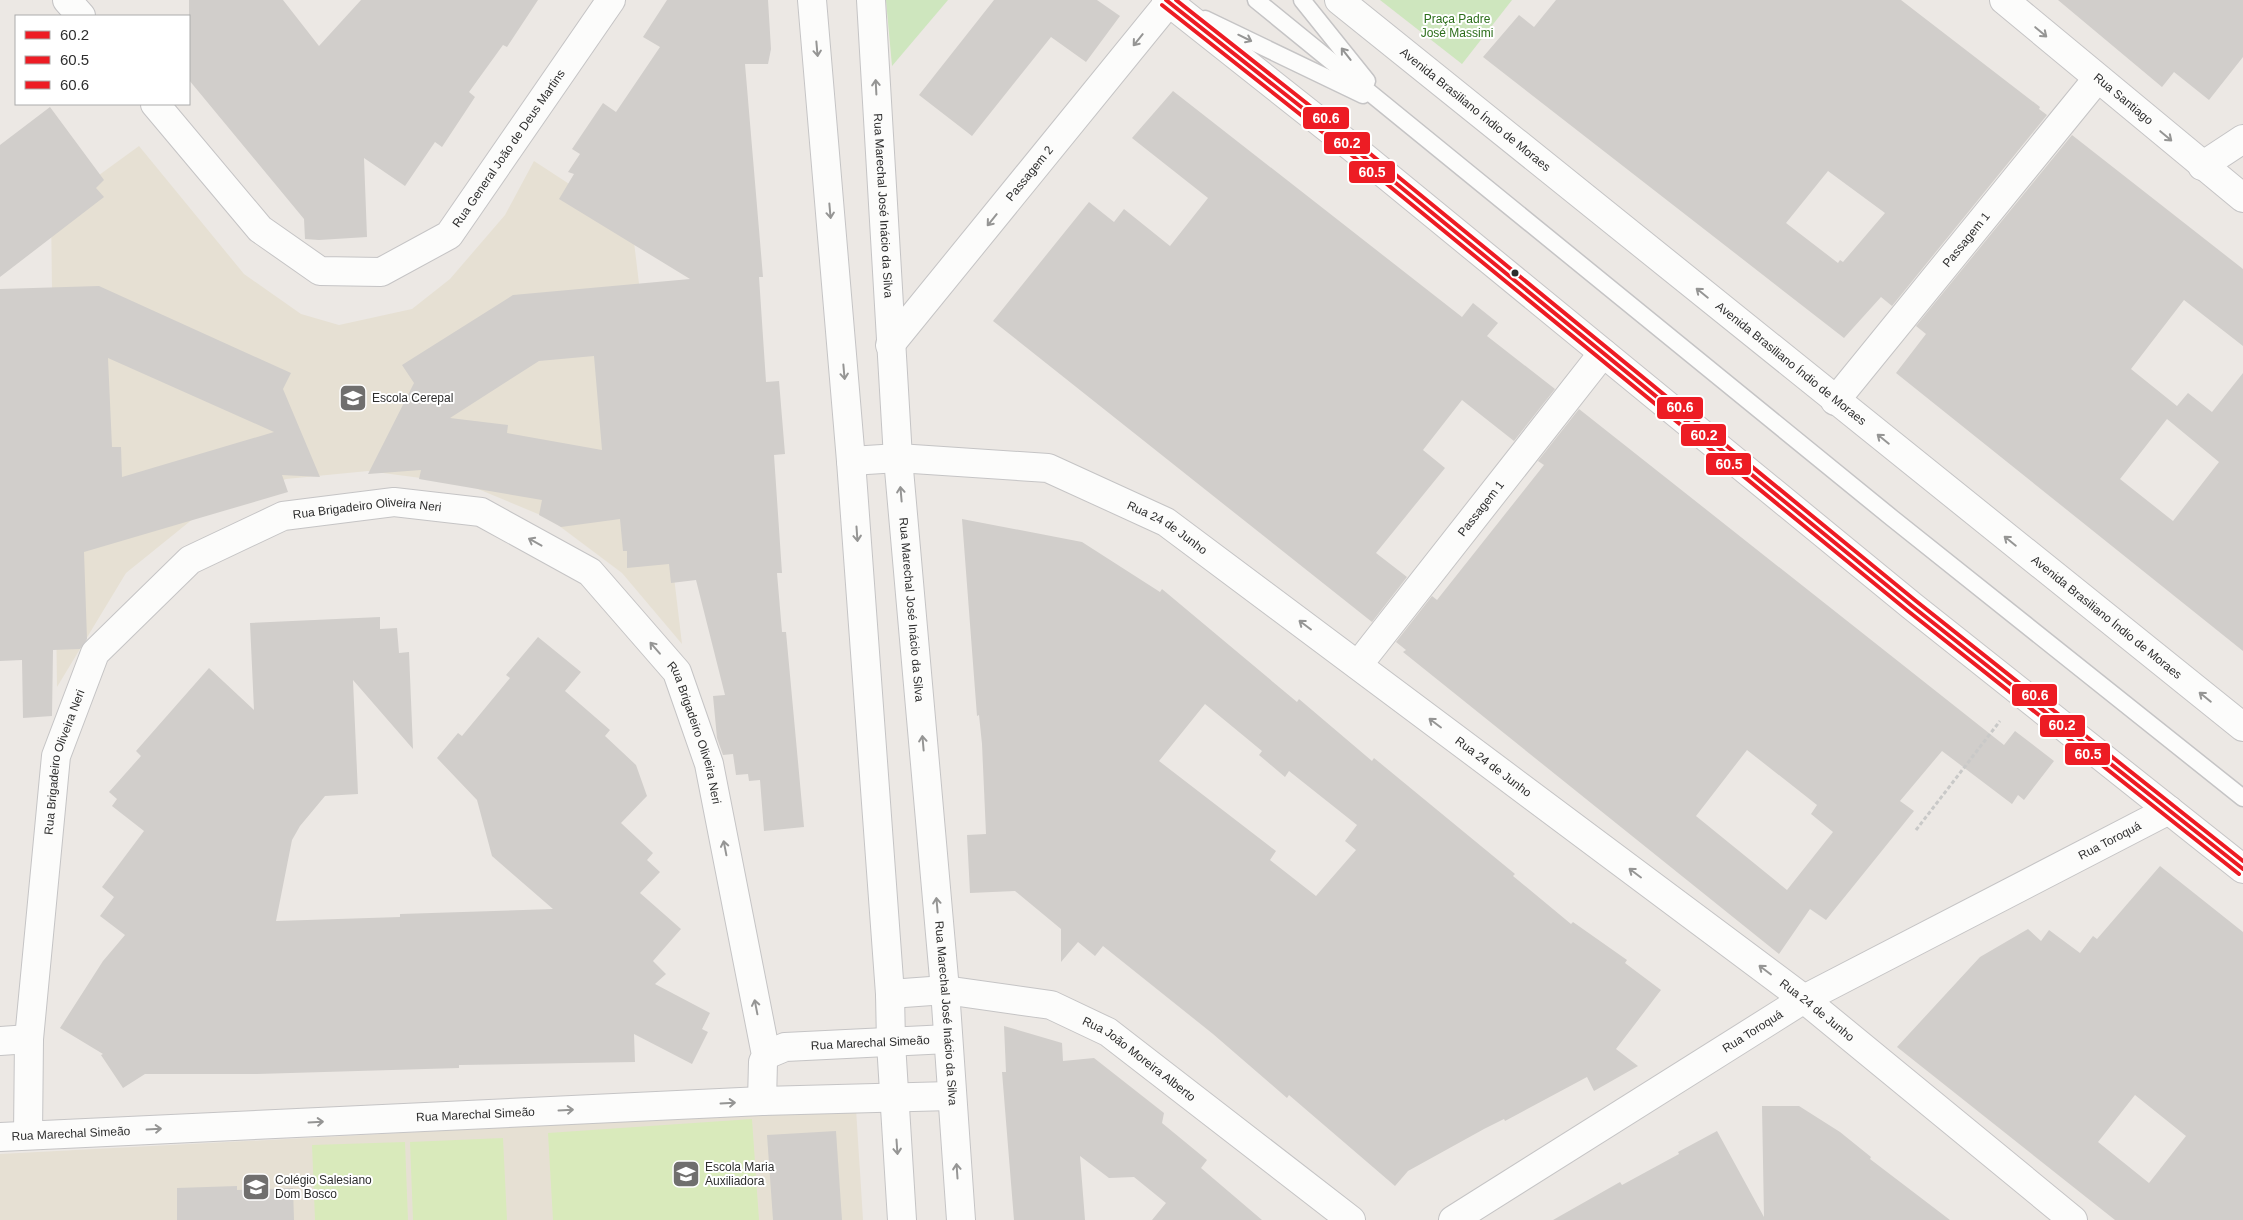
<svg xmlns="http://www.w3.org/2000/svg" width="2243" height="1220" viewBox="0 0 2243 1220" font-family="Helvetica,sans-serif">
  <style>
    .education { fill: #e6e0d3 }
    .green { fill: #cee6be }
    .pitch { fill: #d9eabb }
    .building { fill: #d1cecb; fill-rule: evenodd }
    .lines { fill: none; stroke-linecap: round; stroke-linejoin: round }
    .lane-casing { stroke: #c5c4c5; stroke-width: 19 }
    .street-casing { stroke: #c5c4c5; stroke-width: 30 }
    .secondary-casing { stroke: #c5c4c5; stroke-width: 30 }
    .path { stroke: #c9c9c8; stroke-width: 3; stroke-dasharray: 4 2.5; stroke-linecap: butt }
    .lane { stroke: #fcfcfb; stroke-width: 16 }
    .street { stroke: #fcfcfb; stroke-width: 28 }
    .secondary { stroke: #fcfcfb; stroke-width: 28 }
    .bus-1-casing { stroke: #fff; stroke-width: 8 }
    .bus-2-casing { stroke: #fff; stroke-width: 8 }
    .bus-3-casing { stroke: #fff; stroke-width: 8 }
    .bus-1 { stroke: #ed1c24; stroke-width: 4 }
    .bus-2 { stroke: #ed1c24; stroke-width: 4 }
    .bus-3 { stroke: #ed1c24; stroke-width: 4 }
    .oneway { stroke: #959594 }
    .bus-dot { fill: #2e2e2e; stroke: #fff; stroke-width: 2 }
    .labels { text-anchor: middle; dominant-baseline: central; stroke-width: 4; stroke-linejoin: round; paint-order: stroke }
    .park-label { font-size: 12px; fill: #2c6e1b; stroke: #fff }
    .street-label { font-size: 12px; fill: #2e2e2e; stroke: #fff }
    .poi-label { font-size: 12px; fill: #2e2e2e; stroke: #fff; text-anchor: start }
    .line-badge { stroke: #fff; stroke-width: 2 }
    .badge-label { font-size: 14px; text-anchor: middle; font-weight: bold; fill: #fff }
  </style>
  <rect width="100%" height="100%" fill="#ece8e4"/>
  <g class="education">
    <polygon points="139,146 244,274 301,314 339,325 412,309 450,279 505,215 534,161 632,225 682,644 622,573 550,519 466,484 368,471 286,479 204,510 126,573 57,687 51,210"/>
    <polygon points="856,1109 863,1220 0,1220 0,1154"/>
  </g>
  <g class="green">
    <polygon points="886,0 948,0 892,66"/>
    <polygon points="1380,0 1512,0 1462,64"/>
  </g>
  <g class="pitch">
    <polygon points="752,1119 759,1220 553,1220 548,1133"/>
    <polygon points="503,1138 507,1220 413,1220 410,1142"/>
    <polygon points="405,1142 408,1220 315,1220 312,1145"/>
  </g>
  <g class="building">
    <polygon points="189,0 283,0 319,46 361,0 538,0 507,47 503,45 469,92 475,97 442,147 435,142 405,186 364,158 367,237 319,240 305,239 304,219 189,80"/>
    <path d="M667,0H768L771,49L768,64H745L763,277H759L766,382L779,381L785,454L774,455L782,573H777L782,632H786L804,827L764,831L760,780L749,781L748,774L736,775L733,754L723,755L717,738L713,696L725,695L696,580L671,583L669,564L627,568V551H623L620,519L561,527L539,515L542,500L419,479L421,470L368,474L414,383L402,365L513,295L690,279L559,199L574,174L568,172L580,154L572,149L603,103L616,112L660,47L643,37ZM594,356L602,450L507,433L508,425L450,418L539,361Z"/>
    <polygon points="994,0 1097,0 1120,16 1086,62 1051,37 972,136 919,95"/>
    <path d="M1556,0H1901L2040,107L2039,109L2047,115L1892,306L1881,297L1844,338L1483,57L1519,15L1534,27ZM1828,171L1885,213L1843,262L1840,260L1838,263L1786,223Z"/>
    <polygon points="2058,0 2243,0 2243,57 2209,100 2174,72 2162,87"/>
    <polygon points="1173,91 1462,317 1473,303 1498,323 1487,336 1555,389 1514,441 1462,400 1423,450 1445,468 1376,553 1407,577 1372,622 993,321 1089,202 1114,222 1124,209 1170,246 1208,198 1132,138"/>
    <polygon points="50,107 104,180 96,188 104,197 0,277 0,145"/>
    <path d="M2072,135L2243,269V346L2184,300L2131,369L2177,406L2188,393L2212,412L2243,373V651L1896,373L1926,334L1916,326ZM2167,419L2219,462L2173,521L2120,479Z"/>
    <path d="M99,286L291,373L283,389L320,477L282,475L288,492L84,552L87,639L80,649L53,650L52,716L23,718L22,660L0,661V289ZM108,358L274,432L122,477L121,447H112Z"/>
    <path d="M1579,409L2004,745L2015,731L2054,761L2024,800L2018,795L2012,804L1942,751L1900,801L1914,811L1826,920L1810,909L1779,954L1403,652L1406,650L1396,642L1432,596L1437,600L1544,465L1538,461ZM1747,750L1817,805L1811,814L1833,832L1787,890L1696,816Z"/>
    <path d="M962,519L1082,542L1160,592L1162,589L1297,702L1299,699L1372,761L1374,758L1515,874L1513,876L1571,924L1573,922L1627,960L1625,963L1661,990L1616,1049L1638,1066L1594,1091L1587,1077L1505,1121L1504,1119L1484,1129L1408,1171L1395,1186L1289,1095L1287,1098L1213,1034L1103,946L1095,956L1078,942L1061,962V929L1015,891L970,893L967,835L986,834L982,744L979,715L977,716ZM1205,704L1262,751L1259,755L1285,777L1289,771L1357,825L1345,841L1356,850L1316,896L1270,860L1276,851L1159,761Z"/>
    <polygon points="380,617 380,629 397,628 399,653 409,652 413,749 353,680 358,794 325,796 300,826 292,840 276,921 400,917 400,914 553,909 492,856 477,800 437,758 458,733 462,736 510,678 506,675 538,637 581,672 565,691 610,730 605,736 636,765 647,796 621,823 653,853 647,860 660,872 640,893 681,929 653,961 666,974 655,984 710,1013 702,1029 708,1032 692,1064 634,1034 635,1062 459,1065 459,1068 257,1074 145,1074 123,1088 101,1055 103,1054 60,1028 103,961 125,935 100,916 114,897 102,887 144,831 112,806 117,799 109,792 141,756 136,751 209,668 254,710 250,623"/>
    <path d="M2160,866L2243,932V1220H2115L1897,1047L1980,957L2028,929L2041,941L2049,930L2080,953L2093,936L2097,939ZM2135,1095L2186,1136L2149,1183L2098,1142Z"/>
    <polygon points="1004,1026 1062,1043 1063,1061 1094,1058 1164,1113 1162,1123 1207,1160 1201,1168 1262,1220 1152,1220 1166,1203 1134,1177 1109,1178 1080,1156 1085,1220 1014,1220 1002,1072 1006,1072"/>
    <polygon points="1762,1106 1799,1106 1840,1132 1871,1157 1870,1159 1950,1220 1553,1220 1620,1182 1622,1185 1679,1154 1678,1152 1717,1131 1764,1217"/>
    <polygon points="836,1131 842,1220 773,1220 767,1135"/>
    <polygon points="237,1186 237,1190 293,1188 294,1220 177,1220 177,1188"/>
  </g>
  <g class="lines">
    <g class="lane-casing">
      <g id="lane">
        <polyline points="1256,0 1892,518 2243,798"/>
        <polyline points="1302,0 1367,81"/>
        <polyline points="1205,19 1363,95"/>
      </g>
    </g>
    <g class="street-casing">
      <g id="street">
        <polyline points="67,0 81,16"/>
        <path id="s1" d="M2004,0L2243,198"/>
        <path id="s2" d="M155,104L260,229L320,271L381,272L449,235L611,0"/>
        <polyline points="2202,166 2243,139"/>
        <path id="s3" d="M1835,401L2097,79"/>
        <path id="s4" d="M851,461L898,458L1048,468L1166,522L1804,999L2073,1220"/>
        <path id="s5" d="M1358,665L1603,353"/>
        <path id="s6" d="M890,994L945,990L1051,1005L1108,1032L1351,1220"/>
        <polyline points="0,1041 29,1039"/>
        <path id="s7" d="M766,1055L785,1047L948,1039"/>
        <path id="s8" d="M28,1135L29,1039L56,756L95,653L190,560L283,516L394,502L481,512L590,572L677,672L709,764L766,1055L763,1062L762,1101"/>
        <path id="s9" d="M0,1137L762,1101L951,1096"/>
        <path id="s10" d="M1453,1220L1804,999L2169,810"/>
      </g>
    </g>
    <g class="secondary-casing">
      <g id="secondary">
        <polyline points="812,0 851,461 890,994 891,1043 902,1220"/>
        <path id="s11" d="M871,0L898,458L945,990L961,1220"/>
        <polyline points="1166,0 1353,148 1912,606 2243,869"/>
        <path id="s12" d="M1339,0L2243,727"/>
        <path id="s13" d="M890,345L1169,2"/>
      </g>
    </g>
    <polyline class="path" points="1916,830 2000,721"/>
    <use href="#lane" class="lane"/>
    <use href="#street" class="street"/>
    <use href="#secondary" class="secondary"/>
    <g class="bus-1-casing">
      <polyline id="bus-1" points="1166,0 1353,148 1912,606 2243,869"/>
    </g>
    <g class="bus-2-casing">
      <polyline id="bus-2" points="1162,5 1349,153 1908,611 2239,874"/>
    </g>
    <g class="bus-3-casing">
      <polyline id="bus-3" points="1176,0 1357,143 1916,601 2243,861"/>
    </g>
    <use href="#bus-1" class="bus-1"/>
    <use href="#bus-2" class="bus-2"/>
    <use href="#bus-3" class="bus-3"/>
  </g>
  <defs><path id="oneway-shaft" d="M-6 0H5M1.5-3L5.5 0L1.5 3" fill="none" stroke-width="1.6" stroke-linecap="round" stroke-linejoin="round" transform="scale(1.25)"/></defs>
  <g class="oneway">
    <use href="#oneway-shaft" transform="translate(2041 32) rotate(40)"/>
    <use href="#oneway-shaft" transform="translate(1245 38) rotate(26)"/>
    <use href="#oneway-shaft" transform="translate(1138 40) rotate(129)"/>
    <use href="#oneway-shaft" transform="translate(817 49) rotate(85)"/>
    <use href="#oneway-shaft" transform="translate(1346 54) rotate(-128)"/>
    <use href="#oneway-shaft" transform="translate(876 87) rotate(-93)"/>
    <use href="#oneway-shaft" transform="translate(2166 136) rotate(40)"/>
    <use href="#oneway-shaft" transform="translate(830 211) rotate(85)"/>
    <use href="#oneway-shaft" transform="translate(992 220) rotate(129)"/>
    <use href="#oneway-shaft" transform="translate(1702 293) rotate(-141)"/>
    <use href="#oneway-shaft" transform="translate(844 372) rotate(85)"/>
    <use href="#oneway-shaft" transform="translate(1883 439) rotate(-141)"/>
    <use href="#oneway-shaft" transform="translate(901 494) rotate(-95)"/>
    <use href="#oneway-shaft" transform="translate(857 534) rotate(86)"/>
    <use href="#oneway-shaft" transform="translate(2010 541) rotate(-141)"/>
    <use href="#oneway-shaft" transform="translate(535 542) rotate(-151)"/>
    <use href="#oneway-shaft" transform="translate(1305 625) rotate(-143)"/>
    <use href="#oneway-shaft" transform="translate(655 648) rotate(-131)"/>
    <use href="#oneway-shaft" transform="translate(2205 697) rotate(-141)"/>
    <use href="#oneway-shaft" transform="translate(1435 723) rotate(-143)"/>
    <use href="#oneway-shaft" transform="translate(923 743) rotate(-95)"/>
    <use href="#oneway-shaft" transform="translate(725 848) rotate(-101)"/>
    <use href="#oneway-shaft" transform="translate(1635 873) rotate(-143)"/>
    <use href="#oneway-shaft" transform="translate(937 905) rotate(-95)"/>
    <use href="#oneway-shaft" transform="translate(1765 970) rotate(-143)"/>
    <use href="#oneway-shaft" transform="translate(756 1007) rotate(-101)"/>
    <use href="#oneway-shaft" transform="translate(728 1103) rotate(-3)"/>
    <use href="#oneway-shaft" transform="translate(566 1110) rotate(-3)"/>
    <use href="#oneway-shaft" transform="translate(316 1122) rotate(-3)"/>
    <use href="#oneway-shaft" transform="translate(154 1129) rotate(-3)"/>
    <use href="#oneway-shaft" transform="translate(897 1147) rotate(86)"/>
    <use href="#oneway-shaft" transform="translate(957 1171) rotate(-94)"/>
  </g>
  <defs>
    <g id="school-square" transform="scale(1.4375)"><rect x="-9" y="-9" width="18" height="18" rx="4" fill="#706f6e" stroke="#fff"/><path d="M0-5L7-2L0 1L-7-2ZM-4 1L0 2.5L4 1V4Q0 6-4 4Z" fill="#fff"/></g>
  </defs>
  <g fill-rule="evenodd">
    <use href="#school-square" x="353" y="398"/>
    <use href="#school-square" x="686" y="1174"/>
    <use href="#school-square" x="256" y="1187"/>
  </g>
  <circle class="bus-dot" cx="1515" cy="273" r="4.5"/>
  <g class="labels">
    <g class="park-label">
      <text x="1457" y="19">Praça Padre<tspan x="1457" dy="14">José Massimi</tspan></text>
    </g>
    <g class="street-label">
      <text stroke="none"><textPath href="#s1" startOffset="155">Rua Santiago</textPath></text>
      <text stroke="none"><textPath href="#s12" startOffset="175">Avenida Brasiliano Índio de Moraes</textPath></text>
      <text stroke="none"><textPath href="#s2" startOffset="480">Rua General João de Deus Martins</textPath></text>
      <text stroke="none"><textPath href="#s13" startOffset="221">Passagem 2</textPath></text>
      <text stroke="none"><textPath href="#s11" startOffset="206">Rua Marechal José Inácio da Silva</textPath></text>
      <text stroke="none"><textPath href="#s3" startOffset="208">Passagem 1</textPath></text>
      <text stroke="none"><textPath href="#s12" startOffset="580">Avenida Brasiliano Índio de Moraes</textPath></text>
      <text stroke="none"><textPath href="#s5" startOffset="199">Passagem 1</textPath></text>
      <text stroke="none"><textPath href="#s8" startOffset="811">Rua Brigadeiro Oliveira Neri</textPath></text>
      <text stroke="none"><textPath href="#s4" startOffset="331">Rua 24 de Junho</textPath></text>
      <text stroke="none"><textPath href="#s11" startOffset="611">Rua Marechal José Inácio da Silva</textPath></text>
      <text stroke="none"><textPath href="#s12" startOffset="985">Avenida Brasiliano Índio de Moraes</textPath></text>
      <text stroke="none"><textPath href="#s8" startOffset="1246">Rua Brigadeiro Oliveira Neri</textPath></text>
      <text stroke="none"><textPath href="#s8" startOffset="376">Rua Brigadeiro Oliveira Neri</textPath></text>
      <text stroke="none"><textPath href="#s4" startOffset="736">Rua 24 de Junho</textPath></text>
      <text stroke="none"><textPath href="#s10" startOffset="759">Rua Toroquá</textPath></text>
      <text stroke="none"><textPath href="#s4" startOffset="1141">Rua 24 de Junho</textPath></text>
      <text stroke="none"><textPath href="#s11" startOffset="1016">Rua Marechal José Inácio da Silva</textPath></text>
      <text stroke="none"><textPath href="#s10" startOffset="354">Rua Toroquá</textPath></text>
      <text stroke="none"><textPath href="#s7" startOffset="106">Rua Marechal Simeão</textPath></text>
      <text stroke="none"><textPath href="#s6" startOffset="266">Rua João Moreira Alberto</textPath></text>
      <text stroke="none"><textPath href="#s9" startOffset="476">Rua Marechal Simeão</textPath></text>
      <text stroke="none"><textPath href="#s9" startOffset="71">Rua Marechal Simeão</textPath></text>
    </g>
    <g class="poi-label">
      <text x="372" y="398">Escola Cerepal</text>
      <text x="705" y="1167">Escola Maria<tspan x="705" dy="14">Auxiliadora</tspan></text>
      <text x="275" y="1180">Colégio Salesiano<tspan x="275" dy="14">Dom Bosco</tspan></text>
    </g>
  </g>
  <g class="line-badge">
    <rect x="1302" y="106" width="48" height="24" rx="5" fill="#ed1c24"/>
    <rect x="1323" y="131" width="48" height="24" rx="5" fill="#ed1c24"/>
    <rect x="1348" y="160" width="48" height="24" rx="5" fill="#ed1c24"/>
    <rect x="1656" y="396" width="48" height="24" rx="5" fill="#ed1c24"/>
    <rect x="1680" y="423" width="47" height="24" rx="5" fill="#ed1c24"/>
    <rect x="1705" y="452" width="47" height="24" rx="5" fill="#ed1c24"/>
    <rect x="2011" y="683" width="47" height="24" rx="5" fill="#ed1c24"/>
    <rect x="2039" y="714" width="47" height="24" rx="5" fill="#ed1c24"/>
    <rect x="2064" y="742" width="47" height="24" rx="5" fill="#ed1c24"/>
  </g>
  <g class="badge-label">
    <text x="1326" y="123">60.6</text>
    <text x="1347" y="148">60.2</text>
    <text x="1372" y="177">60.5</text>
    <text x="1680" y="412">60.6</text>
    <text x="1704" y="440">60.2</text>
    <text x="1729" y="469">60.5</text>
    <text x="2035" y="700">60.6</text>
    <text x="2062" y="730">60.2</text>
    <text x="2088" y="759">60.5</text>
  </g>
  <rect x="15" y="15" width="175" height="90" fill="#ffffff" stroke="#ababab"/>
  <rect x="25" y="31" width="25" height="8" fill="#ed1c24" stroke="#ababab"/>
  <text x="60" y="40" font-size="15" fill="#2e2e2e">60.2</text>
  <rect x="25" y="56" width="25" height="8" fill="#ed1c24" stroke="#ababab"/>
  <text x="60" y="65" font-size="15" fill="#2e2e2e">60.5</text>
  <rect x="25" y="81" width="25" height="8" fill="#ed1c24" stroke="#ababab"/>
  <text x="60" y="90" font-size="15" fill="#2e2e2e">60.6</text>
</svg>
